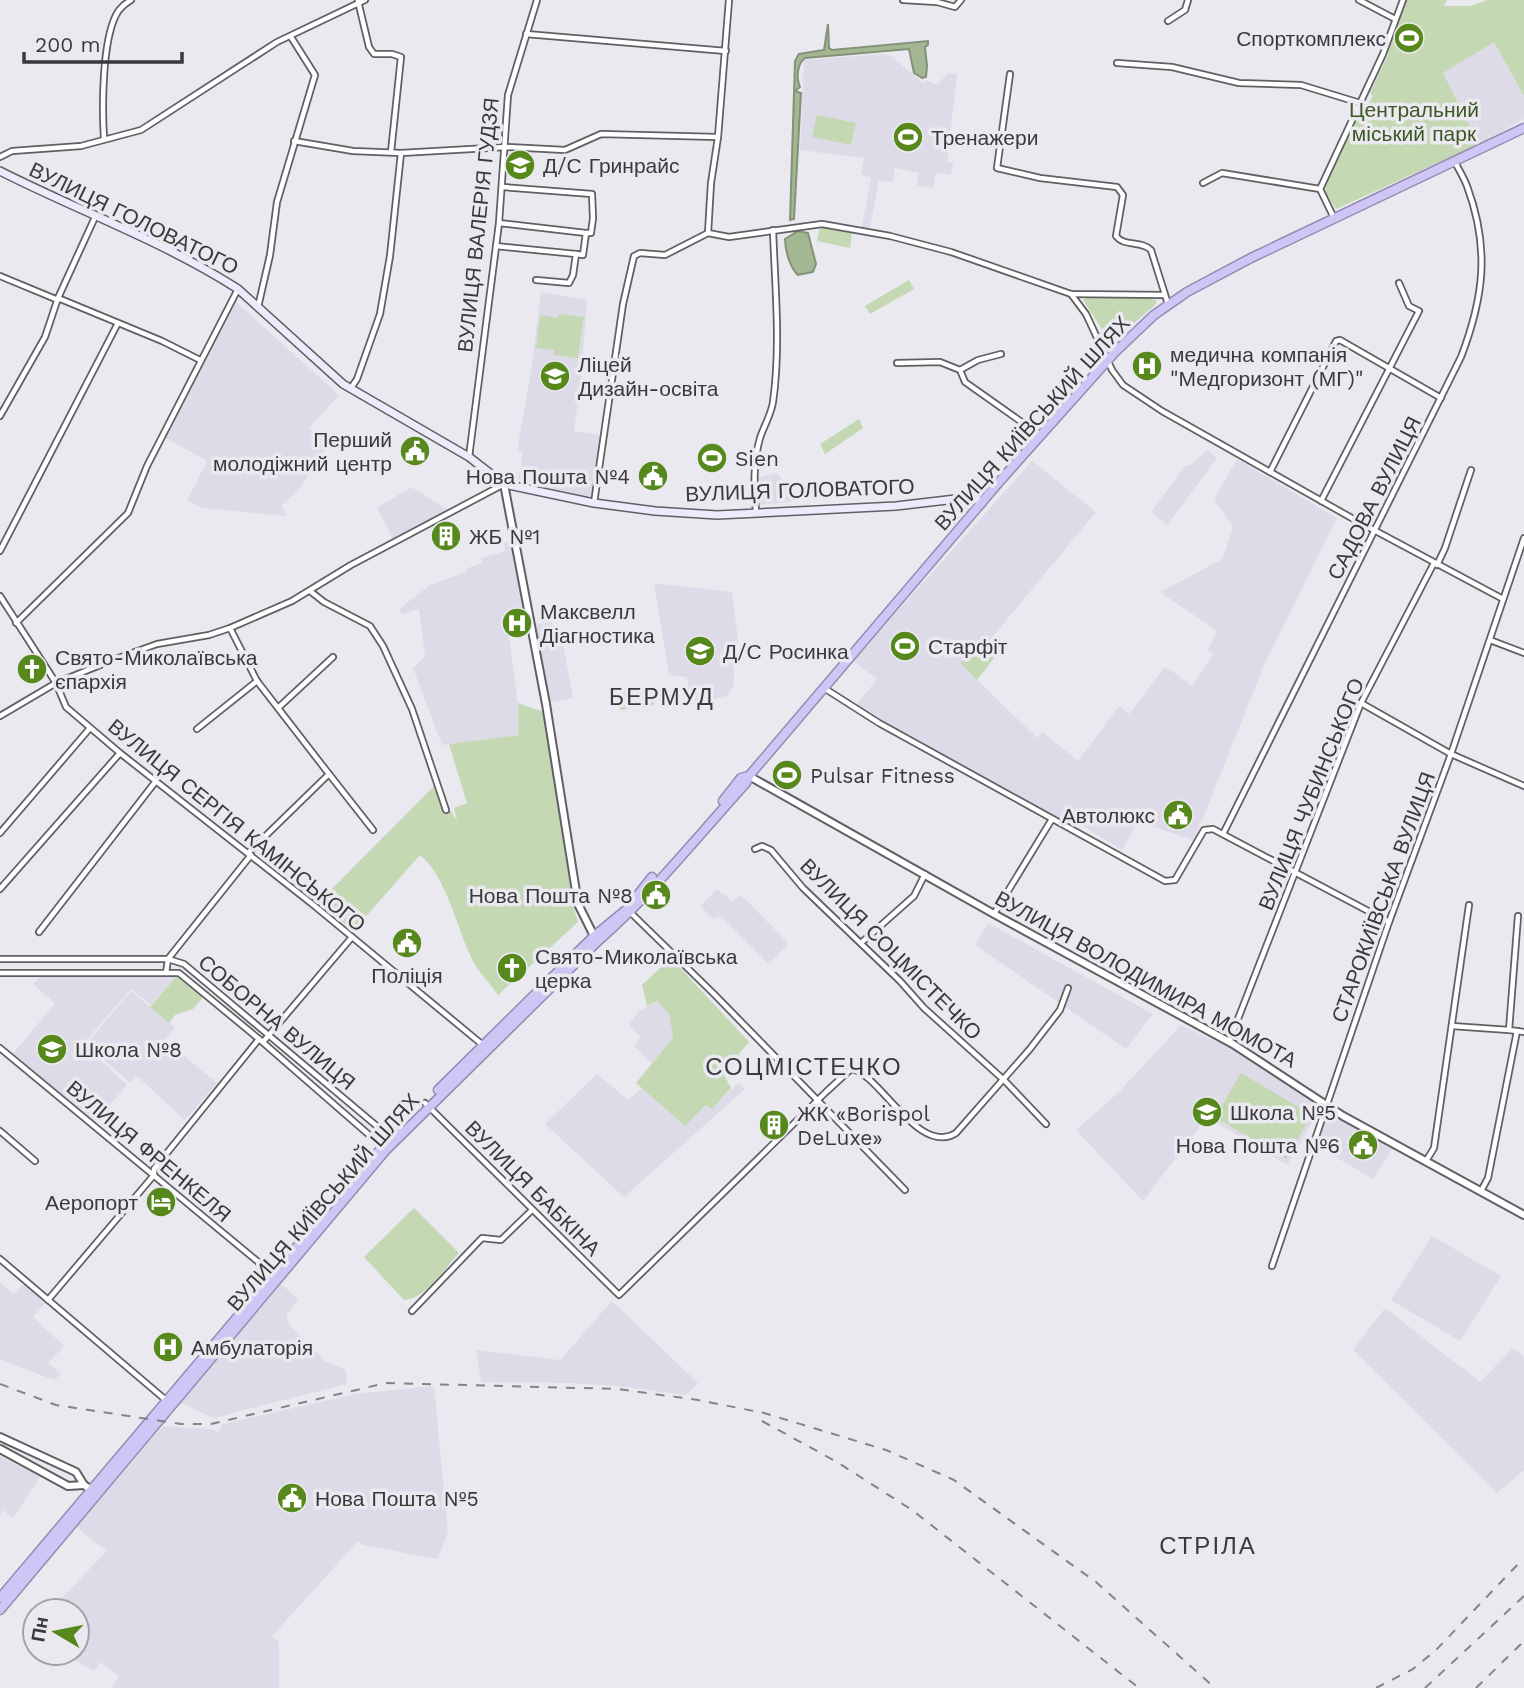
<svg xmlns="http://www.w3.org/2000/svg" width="1524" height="1688" viewBox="0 0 1524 1688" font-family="'Work Sans',sans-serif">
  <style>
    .built { fill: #dddbe7 }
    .green { fill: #c4d8b4 }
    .water { fill: #a3b793; stroke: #849279; stroke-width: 2 }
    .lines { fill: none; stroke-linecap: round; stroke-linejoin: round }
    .minor-casing { stroke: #605f64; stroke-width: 8 }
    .tertiary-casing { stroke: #605f64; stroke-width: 10 }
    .secondary-casing { stroke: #605f64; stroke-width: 10 }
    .trunk-casing { stroke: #948bb3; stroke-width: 11 }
    .minor { stroke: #fff; stroke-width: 4.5 }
    .tertiary { stroke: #fff; stroke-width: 6 }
    .secondary { stroke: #eee9fb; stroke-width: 7 }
    .trunk { stroke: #d0c6f6; stroke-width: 8 }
    .rail { stroke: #848387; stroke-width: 2; stroke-dasharray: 9 9; stroke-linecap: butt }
    .labels { text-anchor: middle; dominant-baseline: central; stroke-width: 7; stroke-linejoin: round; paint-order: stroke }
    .poi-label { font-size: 21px; fill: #3a3a3c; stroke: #eae9ef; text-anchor: start }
    .park-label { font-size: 21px; fill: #3d5824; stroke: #eae9ef }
    .street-label { font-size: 21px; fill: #3a3a3c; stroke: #eae9ef }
    .neighbourhood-label { font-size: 23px; letter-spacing: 2px; fill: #3a3a3c; stroke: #eae9ef }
    .quarter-label { font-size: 24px; letter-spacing: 2px; fill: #3a3a3c; stroke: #eae9ef }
  </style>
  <rect width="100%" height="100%" fill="#eae9ef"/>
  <g class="built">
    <polygon points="1494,42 1524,96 1524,119 1479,144 1443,73"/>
    <polygon points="886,54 891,56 923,83 926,80 936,85 949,73 957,74 947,162 953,163 951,175 936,172 933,188 917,186 919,173 895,168 892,182 879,180 869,232 861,231 871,178 861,174 864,158 800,150 804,60"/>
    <polygon points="541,292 587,300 581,379 574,431 601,435 591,495 587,497 518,480 523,452 517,451 531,372"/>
    <polygon points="236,302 339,395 309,428 331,441 300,488 282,505 286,516 202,508 187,501 207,461 166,438"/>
    <polygon points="1207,450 1217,458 1167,525 1151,512 1185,466 1191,465"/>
    <polygon points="1237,459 1337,518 1264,665 1194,840 1138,822 1122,850 1078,823 1072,826 856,706 877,679 853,661 1032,461 1096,512 966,669 1037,738 1043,732 1078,761 1119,706 1129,714 1164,668 1168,668 1192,686 1213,654 1208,650 1217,631 1160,592 1223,559 1233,526 1215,502 1216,496"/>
    <polygon points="777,473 791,492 791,502 757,505 755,478"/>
    <polygon points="411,487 449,511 394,541 377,508"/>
    <polygon points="508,542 513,543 524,608 506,613 517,697 520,735 442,745 413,668 425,656 419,609 403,614 399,609 430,585 466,572 468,568 482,563 481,558 505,551 504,543"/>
    <polygon points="654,583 732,592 738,641 734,662 734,686 726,696 690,705 687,677 669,675"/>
    <polygon points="552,622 555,638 562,638 573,698 549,702 536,624"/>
    <polygon points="717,889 732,901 741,895 789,944 769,964 721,916 714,919 700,906"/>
    <polygon points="988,923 1153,1014 1126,1049 975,945"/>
    <polygon points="42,975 177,976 151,1005 131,989 83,1044 127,1085 93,1124 13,1054 55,1003 33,984"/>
    <polygon points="131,991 175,1028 165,1040 217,1083 185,1120 137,1076 130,1083 86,1044"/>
    <polygon points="657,1001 669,1014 673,1038 652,1064 635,1046 640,1037 629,1025 639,1011"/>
    <polygon points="1181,1025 1235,1050 1321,1108 1287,1165 1207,1117 1143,1201 1076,1130 1119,1092"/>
    <polygon points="597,1074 628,1100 642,1088 685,1126 706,1105 712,1109 738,1083 745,1089 624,1197 545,1124"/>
    <polygon points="1328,1111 1393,1148 1373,1179 1316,1145"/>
    <polygon points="1432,1236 1501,1276 1460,1341 1391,1300"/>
    <polygon points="27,1281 48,1300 33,1317 64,1346 48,1363 61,1374 54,1380 0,1359 0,1282 14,1295"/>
    <polygon points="281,1284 298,1299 287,1315 287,1322 325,1361 346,1370 347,1384 213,1418 180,1402"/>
    <polygon points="612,1301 698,1383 686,1395 617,1386 570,1383 481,1382 476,1350 560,1360"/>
    <polygon points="1385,1308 1480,1382 1513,1348 1524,1357 1524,1470 1497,1493 1353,1350"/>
    <polygon points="434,1386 448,1532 438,1559 362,1545 358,1541 272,1636 278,1641 279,1647 279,1688 112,1688 119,1676 101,1662 94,1671 61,1653 77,1653 77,1611 49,1611 107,1551 76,1527 163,1426 212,1429 218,1433 223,1424 355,1394"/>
    <polygon points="0,1456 40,1477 13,1518 3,1510 0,1514"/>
  </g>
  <g class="green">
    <polygon points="1405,0 1447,0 1444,6 1470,6 1488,0 1524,0 1524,96 1494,42 1443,73 1479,144 1336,209 1323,189 1363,104 1368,104 1373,96 1370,93 1387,57"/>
    <polygon points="817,115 856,123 851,145 812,137"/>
    <polygon points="820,227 852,233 850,248 817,241"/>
    <polygon points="909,280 914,289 870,314 865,306"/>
    <polygon points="1086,297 1151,298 1157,301 1156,304 1115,340 1109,340 1083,300"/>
    <polygon points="559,314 584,317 578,358 554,355 554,350 536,348 540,315 558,318"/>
    <polygon points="859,419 863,428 825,454 820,444"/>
    <path d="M987,641L998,653L977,680L961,664C966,653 982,653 987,641Z"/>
    <polygon points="651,685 654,705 620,710 618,689"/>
    <path d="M518,703L544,712L573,906L578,922L498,995C490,983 478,972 472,959C456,927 447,877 420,855L353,931L319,902L436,784L445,813L451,811L457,821L454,808L467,803L449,744L519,735Z"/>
    <polygon points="671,958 749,1042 723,1073 731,1088 712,1109 706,1105 685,1126 636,1083 673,1038 669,1014 657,1001 647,1006 642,985"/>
    <polygon points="177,976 203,997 193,1009 175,1015 169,1023 150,1007"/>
    <polygon points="1241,1073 1312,1115 1286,1159 1215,1117"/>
    <path d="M414,1208L459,1253C445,1268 426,1299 404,1300L364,1257Z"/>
  </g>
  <g class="water">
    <path d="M828,24L829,48L832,50L928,41V45L925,47L927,66L926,77L922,78L914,73L909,49L805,58C797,64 796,78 800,87L795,91L801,93L794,219L790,220L795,61L799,54L824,50Z"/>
    <path d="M798,231L808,233L816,264L813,272L798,275C790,268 785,250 785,239Z"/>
  </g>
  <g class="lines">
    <g class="minor-casing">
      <g id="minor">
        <polyline points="729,0 718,137 711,183 708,233 729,237 822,224 890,236 951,252 1071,294 1164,295"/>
        <polyline points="903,0 937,2 955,7 961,0"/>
        <polyline points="1359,0 1395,19"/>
        <polyline points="358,1 369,47 374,54 392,54 401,57 391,152"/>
        <polyline points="1168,21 1185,10 1188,0"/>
        <polyline points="526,34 726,51"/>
        <polyline points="1117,63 1172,67 1239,83 1301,85 1360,103"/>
        <path d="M1010,74L997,168L1040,178L1117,187L1123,195L1116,236C1124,247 1141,240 1151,250L1168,304"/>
        <path d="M104,139C102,108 102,43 116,15C119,8 125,4 131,0"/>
        <polyline points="294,141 353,151 401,153 506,147 565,150 601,134 718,137"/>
        <polyline points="0,157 12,151 81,146 141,130 277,42 365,0"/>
        <polyline points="1203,183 1222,173 1320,189"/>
        <polyline points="503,187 592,194 593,218 591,233 586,233"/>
        <polyline points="1332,220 1333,216 1320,189 1383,54 1403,0"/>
        <polyline points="499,223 586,233 583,255 576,254"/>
        <polyline points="496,246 576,254 573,275 569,283 536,280"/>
        <polyline points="0,276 58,300"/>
        <polyline points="1071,294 1086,314 1112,370 1123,385 1162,411 1357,521 1503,599"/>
        <polyline points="58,298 162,341 200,360"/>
        <polyline points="258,307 270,255 277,202 315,75 291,37"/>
        <polyline points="897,363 940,362 960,370 978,360 1001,354"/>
        <polyline points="960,370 965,382 1040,435"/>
        <polyline points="351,388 357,379 380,314 390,256 401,153"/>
        <polyline points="0,416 45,337 58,298 96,215"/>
        <polyline points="469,457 499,223 508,95 537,0"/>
        <polyline points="1270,472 1336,341 1340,340 1441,398"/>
        <polyline points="1321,501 1419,311 1409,306 1399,283"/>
        <polyline points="594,503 623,304 634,256 640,253 665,255 708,233"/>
        <path d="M756,512C754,487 753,462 760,438C764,426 771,415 773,402C781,346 775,287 773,230"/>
        <polyline points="0,551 118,323"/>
        <polyline points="1437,565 1445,548 1471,470"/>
        <polyline points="310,591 324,602 370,626 383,646 412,709 446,810"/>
        <polyline points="0,596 56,683 66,707 120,753 311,903 484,1046"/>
        <polyline points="16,623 128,513 147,466 238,289"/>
        <polyline points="230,628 257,681 329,774"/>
        <polyline points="1490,640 1524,653"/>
        <polyline points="824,688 879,723 1165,881 1175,880 1204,830 1213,829 1389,922"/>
        <polyline points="1361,703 1451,754 1524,786"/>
        <polyline points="278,708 333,657"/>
        <polyline points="0,716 56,683 110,661 157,644 209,635 230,628 292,601 351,565 504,484"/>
        <polyline points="197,729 257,681"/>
        <polyline points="0,833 90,728"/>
        <path d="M1223,834L1461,357C1484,297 1490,248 1467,186C1464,178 1459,170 1455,162"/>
        <polyline points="755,849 762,846 771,850 803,888 900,981 924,1008 1005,1081 1046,1124"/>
        <polyline points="248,853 329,774 373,830"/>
        <polyline points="0,889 120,753"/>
        <polyline points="630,912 714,994 905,1190"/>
        <polyline points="994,914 1052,819"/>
        <polyline points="39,932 156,781"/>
        <polyline points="861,943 914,896 925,874"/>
        <polyline points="0,959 168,959 184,964 391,1138"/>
        <polyline points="0,973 179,973 259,1039 383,1147"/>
        <polyline points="166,973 168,959 251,855"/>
        <polyline points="1452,1026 1509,1030"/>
        <polyline points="1517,1031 1524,1032"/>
        <polyline points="263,1042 352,937"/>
        <polyline points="1229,1042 1361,703 1434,563"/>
        <polyline points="0,1048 274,1275"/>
        <path d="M425,1103L619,1295L826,1092L851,1069C879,1072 918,1157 956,1133L1029,1050L1060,1010L1068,988"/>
        <polyline points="0,1131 35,1161"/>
        <polyline points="1426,1161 1434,1148 1469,905"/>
        <polyline points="1481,1191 1488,1178 1517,1031 1509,1030 1518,916"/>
        <polyline points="0,1259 167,1401"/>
        <polyline points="1272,1266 1389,922 1451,754 1524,538"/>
        <polyline points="48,1300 154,1175 154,1169 259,1039"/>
        <polyline points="412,1311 482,1238 501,1240 532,1210"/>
      </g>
    </g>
    <g class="tertiary-casing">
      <g id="tertiary">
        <polyline points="504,484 546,704 578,904 596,940"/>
        <polyline points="749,776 994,914 1233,1044 1343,1116 1524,1215"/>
        <polyline points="0,1437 76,1472 84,1485 93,1491"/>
        <polyline points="0,1449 68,1486 84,1485"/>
      </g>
    </g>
    <g class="secondary-casing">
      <path id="secondary" d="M0,171C79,211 163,241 238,289L343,384L469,457L504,484L594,503L655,511L717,515L896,506L973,497L982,503"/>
    </g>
    <g class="trunk-casing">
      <g id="trunk">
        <polyline points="723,801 741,778 749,776"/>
        <polyline points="438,1090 593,937 627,909 652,877"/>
        <polyline points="357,1176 399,1128"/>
        <polyline points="0,1598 321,1218"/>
        <path d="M0,1610L386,1150L598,941C652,894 698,836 746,783L749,776L1000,481L1115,352L1154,315L1187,292L1251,258L1524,128"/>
      </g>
    </g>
    <use href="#minor" class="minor"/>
    <use href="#tertiary" class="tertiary"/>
    <use href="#secondary" class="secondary"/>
    <use href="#trunk" class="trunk"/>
    <g class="rail">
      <polyline points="0,1384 56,1405 181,1424 211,1424 386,1383 618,1389 698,1400 764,1413 886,1450 954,1480 1096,1582 1215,1688"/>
      <polyline points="762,1421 837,1462 912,1510 1139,1688"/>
      <polyline points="1376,1688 1413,1669 1436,1650 1523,1559"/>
      <polyline points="1425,1688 1524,1596"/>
      <polyline points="1476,1688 1523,1642"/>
    </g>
  </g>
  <defs>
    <g id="stadium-disc" transform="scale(1.575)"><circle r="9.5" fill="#56881c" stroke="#eae9ef"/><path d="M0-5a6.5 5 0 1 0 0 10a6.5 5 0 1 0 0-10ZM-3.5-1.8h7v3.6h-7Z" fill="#fff"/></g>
    <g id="school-disc" transform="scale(1.575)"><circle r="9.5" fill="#56881c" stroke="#eae9ef"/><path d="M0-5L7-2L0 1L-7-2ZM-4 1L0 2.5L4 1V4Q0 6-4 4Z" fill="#fff"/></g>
    <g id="hospital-disc" transform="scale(1.575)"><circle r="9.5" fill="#56881c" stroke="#eae9ef"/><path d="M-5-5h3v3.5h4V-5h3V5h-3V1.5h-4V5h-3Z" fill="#fff"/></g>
    <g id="civic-disc" transform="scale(1.575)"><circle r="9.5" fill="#56881c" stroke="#eae9ef"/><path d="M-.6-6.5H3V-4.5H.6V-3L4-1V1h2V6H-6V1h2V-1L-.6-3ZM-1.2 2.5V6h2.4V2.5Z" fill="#fff"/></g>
    <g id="building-disc" transform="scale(1.575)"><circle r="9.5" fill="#56881c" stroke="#eae9ef"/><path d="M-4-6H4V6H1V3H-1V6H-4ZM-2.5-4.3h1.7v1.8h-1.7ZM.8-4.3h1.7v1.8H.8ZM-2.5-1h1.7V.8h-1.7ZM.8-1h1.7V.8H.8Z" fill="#fff"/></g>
    <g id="church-disc" transform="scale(1.575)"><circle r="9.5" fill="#56881c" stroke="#eae9ef"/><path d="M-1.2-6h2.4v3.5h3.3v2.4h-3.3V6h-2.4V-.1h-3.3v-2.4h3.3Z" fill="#fff"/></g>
    <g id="hotel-disc" transform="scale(1.575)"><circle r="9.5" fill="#56881c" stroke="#eae9ef"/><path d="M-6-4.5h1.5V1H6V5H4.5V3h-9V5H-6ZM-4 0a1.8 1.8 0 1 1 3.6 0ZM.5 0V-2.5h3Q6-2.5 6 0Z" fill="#fff"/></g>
  </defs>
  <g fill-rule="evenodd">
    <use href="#stadium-disc" x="1409" y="38"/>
    <use href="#stadium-disc" x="908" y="137"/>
    <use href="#school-disc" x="520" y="165"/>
    <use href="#hospital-disc" x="1147" y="366"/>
    <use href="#school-disc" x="555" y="376"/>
    <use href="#civic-disc" x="415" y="451"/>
    <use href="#stadium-disc" x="712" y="458"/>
    <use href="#civic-disc" x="653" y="476"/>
    <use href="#building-disc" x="446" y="536"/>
    <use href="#hospital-disc" x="517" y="623"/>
    <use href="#stadium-disc" x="905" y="646"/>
    <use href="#school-disc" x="700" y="651"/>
    <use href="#church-disc" x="32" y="669"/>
    <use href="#stadium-disc" x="787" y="775"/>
    <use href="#civic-disc" x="1178" y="815"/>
    <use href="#civic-disc" x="656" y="895"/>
    <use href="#civic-disc" x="407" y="943"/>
    <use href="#church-disc" x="512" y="968"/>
    <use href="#school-disc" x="52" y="1049"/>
    <use href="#school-disc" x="1207" y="1112"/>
    <use href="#building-disc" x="774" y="1125"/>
    <use href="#civic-disc" x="1363" y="1145"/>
    <use href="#hotel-disc" x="161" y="1202"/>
    <use href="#hospital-disc" x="168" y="1347"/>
    <use href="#civic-disc" x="292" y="1498"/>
  </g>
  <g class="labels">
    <g class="poi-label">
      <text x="1386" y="38" text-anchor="end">Спорткомплекс</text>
      <text x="931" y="137">Тренажери</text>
      <text x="543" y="165">Д/С Гринрайс</text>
      <text x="1170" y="354">медична компанія<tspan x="1170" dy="24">"Медгоризонт (МГ)"</tspan></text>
      <text x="578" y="364">Ліцей<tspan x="578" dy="24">Дизайн-освіта</tspan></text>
      <text x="392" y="439" text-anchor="end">Перший<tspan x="392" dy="24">молодіжний центр</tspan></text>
      <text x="735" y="458">Sien</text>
      <text x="630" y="476" text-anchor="end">Нова Пошта №4</text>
      <text x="469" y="536">ЖБ №1</text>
      <text x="540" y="611">Максвелл<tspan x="540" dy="24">Діагностика</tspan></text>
      <text x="928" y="646">Старфіт</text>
      <text x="723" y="651">Д/С Росинка</text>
      <text x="55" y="657">Свято-Миколаївська<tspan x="55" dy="24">єпархія</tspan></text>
      <text x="810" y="775">Pulsar Fitness</text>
      <text x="1155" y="815" text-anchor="end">Автолюкс</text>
      <text x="633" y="895" text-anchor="end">Нова Пошта №8</text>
      <text x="535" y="956">Свято-Миколаївська<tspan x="535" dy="24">церка</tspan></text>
      <text x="407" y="975" text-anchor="middle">Поліція</text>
      <text x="75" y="1049">Школа №8</text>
      <text x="1230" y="1112">Школа №5</text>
      <text x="797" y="1113">ЖК «Borispol<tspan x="797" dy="24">DeLuxe»</tspan></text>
      <text x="1340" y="1145" text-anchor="end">Нова Пошта №6</text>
      <text x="138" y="1202" text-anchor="end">Аеропорт</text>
      <text x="191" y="1347">Амбулаторія</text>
      <text x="315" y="1498">Нова Пошта №5</text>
    </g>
    <g class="park-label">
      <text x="1414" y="109">Центральний<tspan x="1414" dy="24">міський парк</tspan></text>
    </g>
    <g class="street-label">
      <text transform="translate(134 218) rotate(26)">ВУЛИЦЯ ГОЛОВАТОГО</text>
      <text transform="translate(478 225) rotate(-84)">ВУЛИЦЯ ВАЛЕРІЯ ГУДЗЯ</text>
      <text transform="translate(1032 423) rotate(-48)">ВУЛИЦЯ КИЇВСЬКИЙ ШЛЯХ</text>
      <text transform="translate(800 490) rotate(-2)">ВУЛИЦЯ ГОЛОВАТОГО</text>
      <text transform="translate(1374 498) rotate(-63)">САДОВА ВУЛИЦЯ</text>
      <text transform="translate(1311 794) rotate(-68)">ВУЛИЦЯ ЧУБИНСЬКОГО</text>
      <text transform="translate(237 825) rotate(39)">ВУЛИЦЯ СЕРГІЯ КАМІНСЬКОГО</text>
      <text transform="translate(1383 897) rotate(-70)">СТАРОКИЇВСЬКА ВУЛИЦЯ</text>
      <text transform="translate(891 949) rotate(45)">ВУЛИЦЯ СОЦМІСТЕЧКО</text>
      <text transform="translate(1146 979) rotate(29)">ВУЛИЦЯ ВОЛОДИМИРА МОМОТА</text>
      <text transform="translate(277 1022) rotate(40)">СОБОРНА ВУЛИЦЯ</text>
      <text transform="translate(149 1151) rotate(40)">ВУЛИЦЯ ФРЕНКЕЛЯ</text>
      <text transform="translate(533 1188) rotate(45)">ВУЛИЦЯ БАБКІНА</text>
      <text transform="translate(323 1202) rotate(-49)">ВУЛИЦЯ КИЇВСЬКИЙ ШЛЯХ</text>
    </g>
    <g class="neighbourhood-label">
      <text x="662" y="697">БЕРМУД</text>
    </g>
    <g class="quarter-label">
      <text x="804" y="1067">СОЦМІСТЕЧКО</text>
      <text x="1208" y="1546">СТРІЛА</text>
    </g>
  </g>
  <g transform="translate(56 1632) rotate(280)"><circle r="33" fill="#eae9ef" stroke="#a4a3a7" stroke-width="2"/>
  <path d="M0-5L12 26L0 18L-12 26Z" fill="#56881c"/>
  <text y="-10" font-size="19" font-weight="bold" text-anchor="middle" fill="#3a3a3c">Пн</text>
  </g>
  <path d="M24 52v10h158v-10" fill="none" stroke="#3a3a3c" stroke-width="3.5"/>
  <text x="35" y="52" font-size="21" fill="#3a3a3c" stroke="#eae9ef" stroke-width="5" paint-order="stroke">200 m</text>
</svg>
